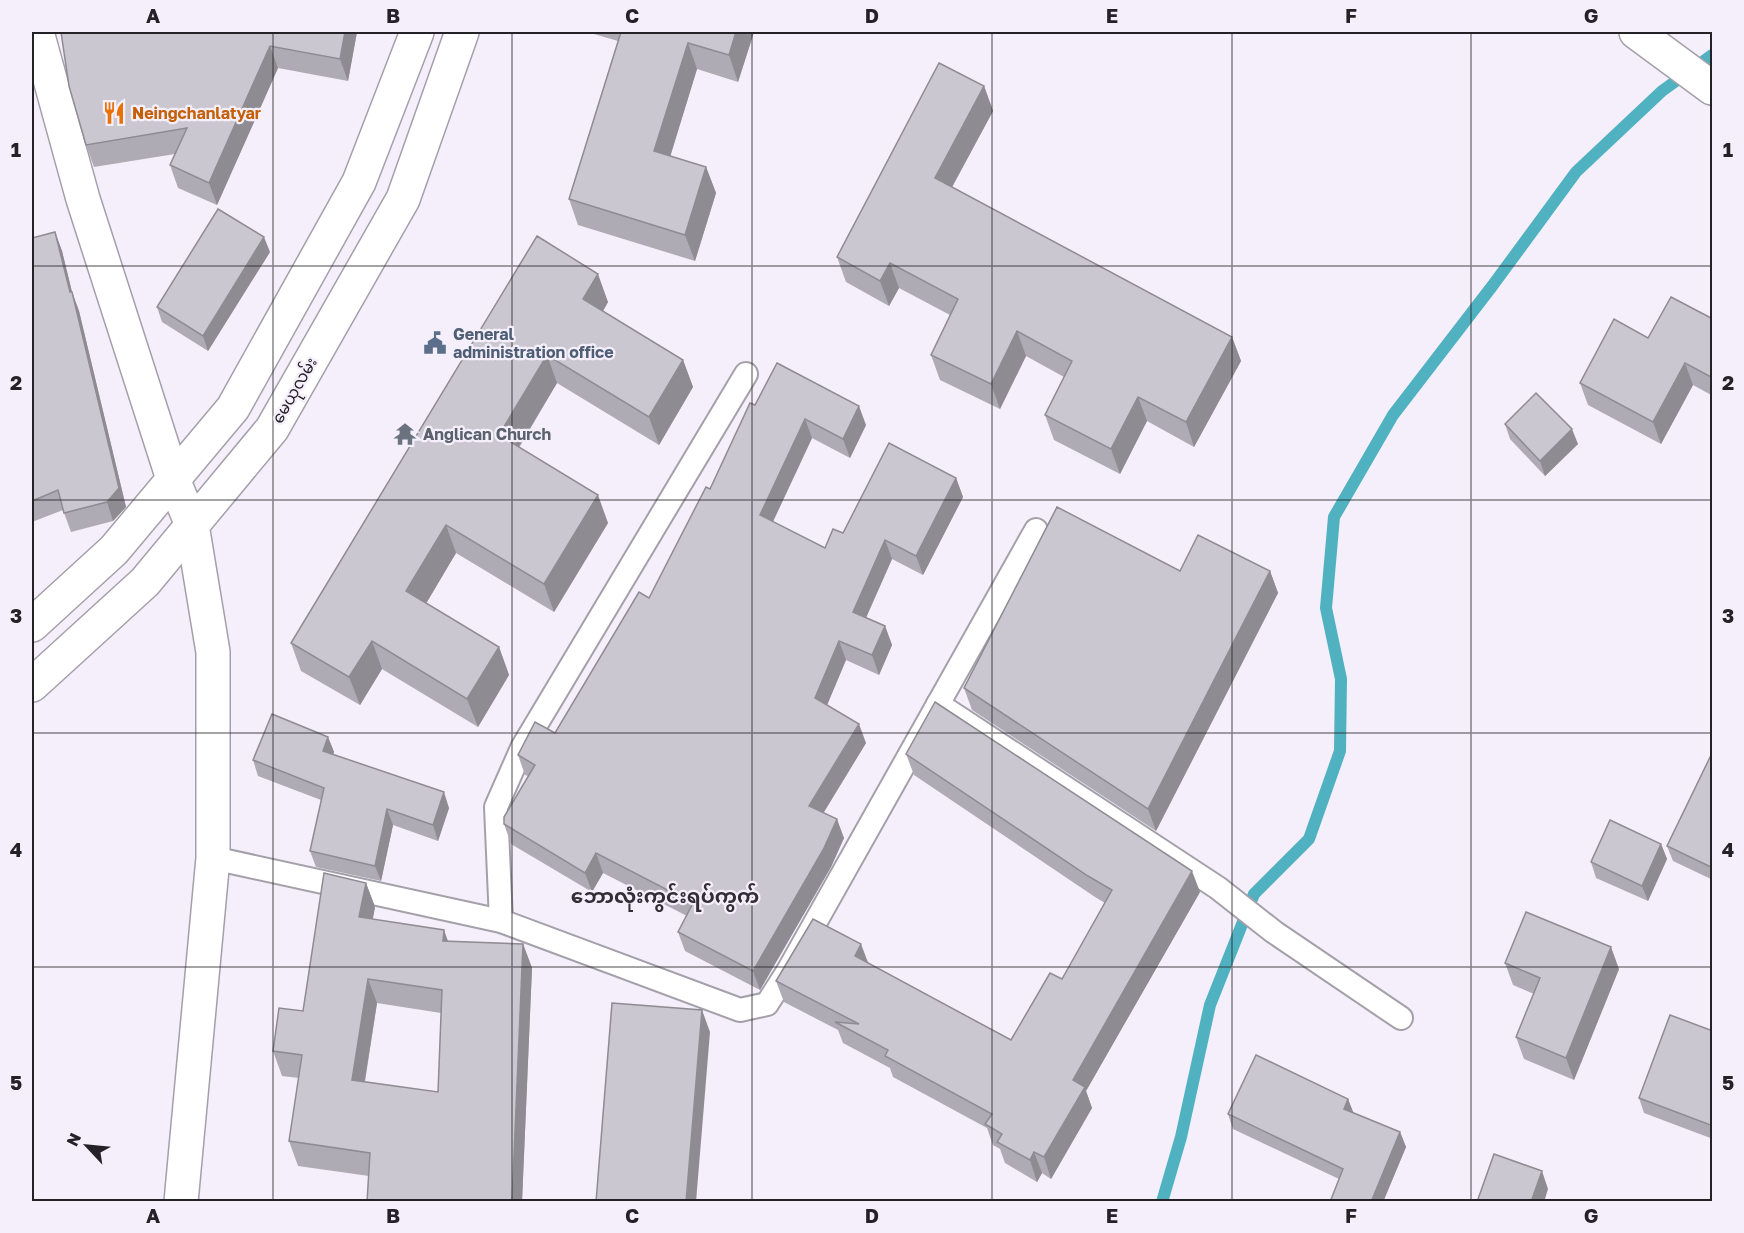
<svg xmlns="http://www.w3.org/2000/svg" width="1744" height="1233" viewBox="0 0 1744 1233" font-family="'Golos Text','Noto Sans Myanmar',sans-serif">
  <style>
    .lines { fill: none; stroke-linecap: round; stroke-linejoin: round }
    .stream { stroke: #50b2c1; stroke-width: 12 }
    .service-casing { stroke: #a4a0aa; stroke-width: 26 }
    .minor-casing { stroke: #a4a0aa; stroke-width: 36 }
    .tertiary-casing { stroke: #a4a0aa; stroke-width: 36 }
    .primary-casing { stroke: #a4a0aa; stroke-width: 36 }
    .service { stroke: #fff; stroke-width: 22 }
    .minor { stroke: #fff; stroke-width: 33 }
    .tertiary { stroke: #fff; stroke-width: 33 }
    .primary { stroke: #fff; stroke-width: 33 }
    .wall { fill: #afabb4; fill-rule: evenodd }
    .shaded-wall { fill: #8e8b92 }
    .building { fill: #cbc7d1; stroke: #8e8b92; stroke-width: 1.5; fill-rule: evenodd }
    .grid { fill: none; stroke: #242226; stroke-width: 1.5; stroke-opacity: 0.55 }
    .labels { text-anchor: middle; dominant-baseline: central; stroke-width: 4.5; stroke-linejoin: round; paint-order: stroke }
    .food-label { font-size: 16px; font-weight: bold; fill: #c56008; stroke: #f4effa; text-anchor: start }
    .service-label { font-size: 16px; font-weight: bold; fill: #4e5e75; stroke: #f4effa; text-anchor: start }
    .street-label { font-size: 16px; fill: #242226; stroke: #f4effa }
    .worship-label { font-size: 16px; font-weight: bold; fill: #5b616d; stroke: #f4effa; text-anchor: start }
    .quarter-label { font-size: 20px; font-weight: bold; fill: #312e36; stroke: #f4effa }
    .neatline { fill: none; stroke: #242226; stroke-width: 2 }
    .grid-label { font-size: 20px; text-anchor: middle; font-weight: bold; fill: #242226 }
  </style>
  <rect width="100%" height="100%" fill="#f4effa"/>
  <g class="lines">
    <polyline class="stream" points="1162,1202 1181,1137 1210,1005 1254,894 1309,839 1340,751 1341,679 1326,608 1334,517 1393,415 1493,285 1576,172 1662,91 1712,55"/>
    <g class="service-casing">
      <g id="service">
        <polyline points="938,704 1218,888 1274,932 1401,1018"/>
        <polyline points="213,858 501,921 740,1010 767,1004 788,971 1036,530"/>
        <polyline points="501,921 496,807 522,748 746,374"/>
      </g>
    </g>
    <g class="minor-casing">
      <polyline id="minor" points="37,32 83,199 173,479 192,525 213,652 213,858 181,1202"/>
    </g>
    <g class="tertiary-casing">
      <polyline id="tertiary" points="1636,32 1712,88"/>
    </g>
    <g class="primary-casing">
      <g id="primary">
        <polyline points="32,625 114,550 233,408 359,182 417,32"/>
        <polyline points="32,685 145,582 272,429 403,199 462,32"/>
      </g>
    </g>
    <use href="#service" class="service"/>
    <use href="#minor" class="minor"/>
    <use href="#tertiary" class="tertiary"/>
    <use href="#primary" class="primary"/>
  </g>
  <g class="wall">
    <polygon points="61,32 357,32 348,81 278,68 217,205 178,188 170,165 175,154 94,167 86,145"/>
    <polygon points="593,32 754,32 738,82 697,69 670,156 706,167 716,193 695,261 578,225 569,199 618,41 594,34"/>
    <polygon points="984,86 993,111 952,187 1232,337 1241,361 1194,447 1147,421 1120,474 1054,440 1045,415 1064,377 1026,356 1000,409 940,380 931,355 950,315 899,288 889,306 846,282 837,257"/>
    <polygon points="55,232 62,251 72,292 79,311 126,507 113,521 71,532 63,510 32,522 32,238"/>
    <polygon points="537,236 608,302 603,311 683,360 693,387 659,445 557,383 519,448 608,523 554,612 456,553 426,603 499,647 509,675 478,727 382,669 360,705 301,671 291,643"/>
    <polygon points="270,252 208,351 162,322 157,307"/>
    <polygon points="1713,319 1713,396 1693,385 1661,444 1588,405 1580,383 1648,338"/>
    <polygon points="755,405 866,425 850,458 812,438 773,522 825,548 843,533 956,478 963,497 923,575 892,559 866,618 885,626 892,645 879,675 846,660 827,705 866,743 824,812 844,838 831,867 760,990 685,951 678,932 687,916 603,873 592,892 511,844 504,824 528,776 525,775 518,755 555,733 649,598 710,489"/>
    <polygon points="1505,424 1578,444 1545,476 1510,439"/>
    <polygon points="1180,571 1270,571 1278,593 1156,831 972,710 964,688"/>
    <polygon points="328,737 334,752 333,755 449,808 438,841 393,825 381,881 316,867 310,851 321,800 258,776 253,760"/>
    <polygon points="1713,751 1713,880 1673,861 1667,846"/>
    <polygon points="906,754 1200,892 1086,1091 1092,1108 1051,1179 1042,1173 1037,1182 1005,1163 1000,1149 993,1145 987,1128 893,1077 890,1068 843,1043 838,1030 784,1002 776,981 867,962 1011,1040 1062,979 1105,903 1095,897 914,775"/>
    <polygon points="1661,844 1667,859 1648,901 1596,878 1591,862"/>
    <path d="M366,883L375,907L373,919L449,941L523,944L532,968L522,1202H367L369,1176L298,1166L289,1141L299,1078L282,1076L273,1051L303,1011ZM377,1003L441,1013L438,1092L365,1082Z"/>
    <polygon points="1505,963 1619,969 1574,1080 1524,1059 1516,1037 1534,994 1513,985"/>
    <polygon points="1713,1031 1713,1139 1644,1113 1639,1098"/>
    <polygon points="1348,1099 1353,1113 1400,1132 1406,1147 1383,1202 1330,1202 1339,1179 1233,1129 1228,1114"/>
  </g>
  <g class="shaded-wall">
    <polygon points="345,32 357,32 348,81 340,59"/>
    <polygon points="736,32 754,32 738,82 729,55"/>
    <polygon points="688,43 697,69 664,177 654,151"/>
    <polygon points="270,46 278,68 217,205 209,183"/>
    <polygon points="984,86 993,111 944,202 935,178"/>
    <polygon points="706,167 716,193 695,261 685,235"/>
    <polygon points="55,232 62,251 72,292 79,311 126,507 113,521 107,502 70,292"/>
    <polygon points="264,237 270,252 208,351 203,336"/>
    <polygon points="890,263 899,288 889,306 880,281"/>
    <polygon points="598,274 608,302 594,327 583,299"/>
    <polygon points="1017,331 1026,356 1000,409 991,384"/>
    <polygon points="1232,337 1241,361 1194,447 1186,422"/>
    <polygon points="547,355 557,383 509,463 499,435"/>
    <polygon points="683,360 693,387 659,445 649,417"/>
    <polygon points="1685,363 1693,385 1661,444 1653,422"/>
    <polygon points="1138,397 1147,421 1120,474 1111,449"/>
    <polygon points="859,406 866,425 850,458 843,439"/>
    <polygon points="805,419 812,438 767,534 760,515"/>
    <polygon points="1572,429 1578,444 1545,476 1540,461"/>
    <polygon points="956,478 963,497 923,575 916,556"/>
    <polygon points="598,495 608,523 554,612 544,584"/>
    <polygon points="446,525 456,553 417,619 406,591"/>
    <polygon points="885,540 892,559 860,631 853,612"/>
    <polygon points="1270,571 1278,593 1156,831 1148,809"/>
    <polygon points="885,626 892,645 879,675 872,655"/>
    <polygon points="372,641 382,669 360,705 349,677"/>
    <polygon points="839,641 846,660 822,717 815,698"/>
    <polygon points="499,647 509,675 478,727 467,699"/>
    <polygon points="859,724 866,743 816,825 809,806"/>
    <polygon points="328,737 334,752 328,766 323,751"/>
    <polygon points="444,792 449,808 438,841 433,825"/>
    <polygon points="387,809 393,825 381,881 375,866"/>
    <polygon points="837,819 844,838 831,867 760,990 753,971"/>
    <polygon points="1661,844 1667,859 1648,901 1642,886"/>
    <polygon points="596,853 603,873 592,892 585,873"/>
    <polygon points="1192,871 1200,892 1086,1091 1092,1108 1051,1179 1044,1157 1073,1080"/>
    <polygon points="366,883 375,907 368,942 359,917"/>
    <polygon points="444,930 453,955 443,941"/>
    <polygon points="523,944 532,968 522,1202 512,1202"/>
    <polygon points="861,944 869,965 855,956"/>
    <polygon points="1611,947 1619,969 1574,1080 1566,1058"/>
    <polygon points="368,979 377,1003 361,1104 352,1080"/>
    <polygon points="702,1010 710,1032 696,1202 686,1202"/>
    <polygon points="1348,1099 1354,1114 1344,1109"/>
    <polygon points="1400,1132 1406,1147 1383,1202 1371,1202"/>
    <polygon points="1034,1152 1042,1173 1037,1182 1030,1160"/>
    <polygon points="1542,1171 1548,1189 1544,1202 1531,1202"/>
  </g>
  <g class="building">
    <polygon points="61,32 345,32 340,59 270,46 209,183 170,165 187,128 86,145 69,86"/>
    <polygon points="621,32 736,32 729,55 688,43 654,151 706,167 685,235 569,199"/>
    <polygon points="939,63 984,86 935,178 1232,337 1186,422 1138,397 1111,449 1045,415 1072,361 1017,331 991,384 931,355 958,299 890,263 880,281 837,257"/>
    <polygon points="218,209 264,237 203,336 157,307"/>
    <polygon points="55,232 70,292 72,292 119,488 107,502 64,513 58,490 32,501 32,238"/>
    <polygon points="537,236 598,274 583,299 683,360 649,417 547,355 499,435 598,495 544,584 446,525 406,591 499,647 467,699 372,641 349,677 291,643"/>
    <polygon points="1671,297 1713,319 1713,378 1685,363 1653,422 1580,383 1614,319 1648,338"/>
    <polygon points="777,363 859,406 843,439 805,419 760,515 825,548 833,529 843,533 889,443 956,478 916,556 885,540 853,612 885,626 872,655 839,641 815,698 859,724 809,806 837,819 824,848 753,971 678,932 693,903 596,853 585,873 504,824 504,817 535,765 518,755 535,722 555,733 639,592 649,598 706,487 710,489 750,403 755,405"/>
    <polygon points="1536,393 1572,429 1540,461 1505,424"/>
    <polygon points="1057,507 1180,571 1198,535 1270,571 1148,809 964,688"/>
    <polygon points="935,702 1192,871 1073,1080 1085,1087 1044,1157 1034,1152 1030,1160 997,1142 1002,1134 985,1124 992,1114 885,1056 888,1050 835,1022 859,1024 776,981 813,919 861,944 855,956 1011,1040 1050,973 1062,979 1112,890 1088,876 906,754"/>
    <polygon points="272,714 328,737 323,751 444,792 433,825 387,809 375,866 310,851 324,788 253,760"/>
    <polygon points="1713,751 1713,868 1667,846"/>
    <polygon points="1610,820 1661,844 1642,886 1591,862"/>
    <path d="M324,873L366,883L359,917L444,930L443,941L523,944L512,1202H367L370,1153L289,1141L302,1055L273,1051L279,1008L303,1011ZM368,979L442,990L438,1092L352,1080Z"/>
    <polygon points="1526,912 1611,947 1566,1058 1516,1037 1540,978 1505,963"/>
    <polygon points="612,1003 702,1010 686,1202 596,1202"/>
    <polygon points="1670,1015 1713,1031 1713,1126 1639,1098"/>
    <polygon points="1256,1055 1348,1099 1344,1109 1400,1132 1371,1202 1330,1202 1343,1169 1228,1114"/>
    <polygon points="1494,1154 1542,1171 1531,1202 1477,1202"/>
  </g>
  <path class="grid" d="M273,32V1202M512,32V1202M752,32V1202M992,32V1202M1232,32V1202M1471,32V1202M32,266H1712M32,500H1712M32,733H1712M32,967H1712"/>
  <defs>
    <g id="restaurant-bare" transform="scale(1.8)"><path d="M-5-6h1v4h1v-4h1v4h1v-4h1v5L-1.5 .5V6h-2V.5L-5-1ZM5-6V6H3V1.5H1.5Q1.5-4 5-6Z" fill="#e8710a" stroke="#f4effa" stroke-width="2.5" paint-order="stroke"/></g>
    <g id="civic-bare" transform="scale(1.8)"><path d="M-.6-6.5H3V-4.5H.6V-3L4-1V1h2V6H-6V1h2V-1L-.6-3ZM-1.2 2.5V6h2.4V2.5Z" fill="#5c6f8a" stroke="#f4effa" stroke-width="2.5" paint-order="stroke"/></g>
    <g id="temple-bare" transform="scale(1.8)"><path d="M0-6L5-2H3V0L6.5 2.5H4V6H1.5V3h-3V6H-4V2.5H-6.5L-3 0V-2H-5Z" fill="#6b7280" stroke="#f4effa" stroke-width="2.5" paint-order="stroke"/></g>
  </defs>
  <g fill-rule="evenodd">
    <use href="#restaurant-bare" x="114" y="113"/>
    <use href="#civic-bare" x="435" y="343"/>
    <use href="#temple-bare" x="405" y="434"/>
  </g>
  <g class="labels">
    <g class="food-label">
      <text x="132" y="113">Neingchanlatyar</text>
    </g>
    <g class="service-label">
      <text x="453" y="334">General<tspan x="453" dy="18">administration office</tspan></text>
    </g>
    <g class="street-label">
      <text transform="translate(294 390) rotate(-60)">မေယုလမ်း</text>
    </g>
    <g class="worship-label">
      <text x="423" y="434">Anglican Church</text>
    </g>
    <g class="quarter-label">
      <text x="665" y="895">ဘောလုံးကွင်းရပ်ကွက်</text>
    </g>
  </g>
  <rect width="1744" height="1233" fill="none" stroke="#f4effa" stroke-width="66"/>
  <g transform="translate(87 1146) rotate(296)" stroke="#f4effa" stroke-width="4.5" paint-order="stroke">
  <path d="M0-4.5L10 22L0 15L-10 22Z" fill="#242226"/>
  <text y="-9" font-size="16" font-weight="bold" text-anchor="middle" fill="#242226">N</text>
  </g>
  <rect x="33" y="33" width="1678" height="1167" class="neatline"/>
  <g class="grid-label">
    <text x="153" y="23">A</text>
    <text x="393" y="23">B</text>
    <text x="632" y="23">C</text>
    <text x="872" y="23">D</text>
    <text x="1112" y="23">E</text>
    <text x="1351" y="23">F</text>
    <text x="1591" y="23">G</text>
    <text x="16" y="157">1</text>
    <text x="1728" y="157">1</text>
    <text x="16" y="390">2</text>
    <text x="1728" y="390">2</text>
    <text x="16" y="623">3</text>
    <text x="1728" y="623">3</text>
    <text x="16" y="857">4</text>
    <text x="1728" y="857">4</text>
    <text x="16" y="1090">5</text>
    <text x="1728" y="1090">5</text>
    <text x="153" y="1223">A</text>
    <text x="393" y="1223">B</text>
    <text x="632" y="1223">C</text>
    <text x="872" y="1223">D</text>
    <text x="1112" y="1223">E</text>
    <text x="1351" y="1223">F</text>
    <text x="1591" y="1223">G</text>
  </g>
</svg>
